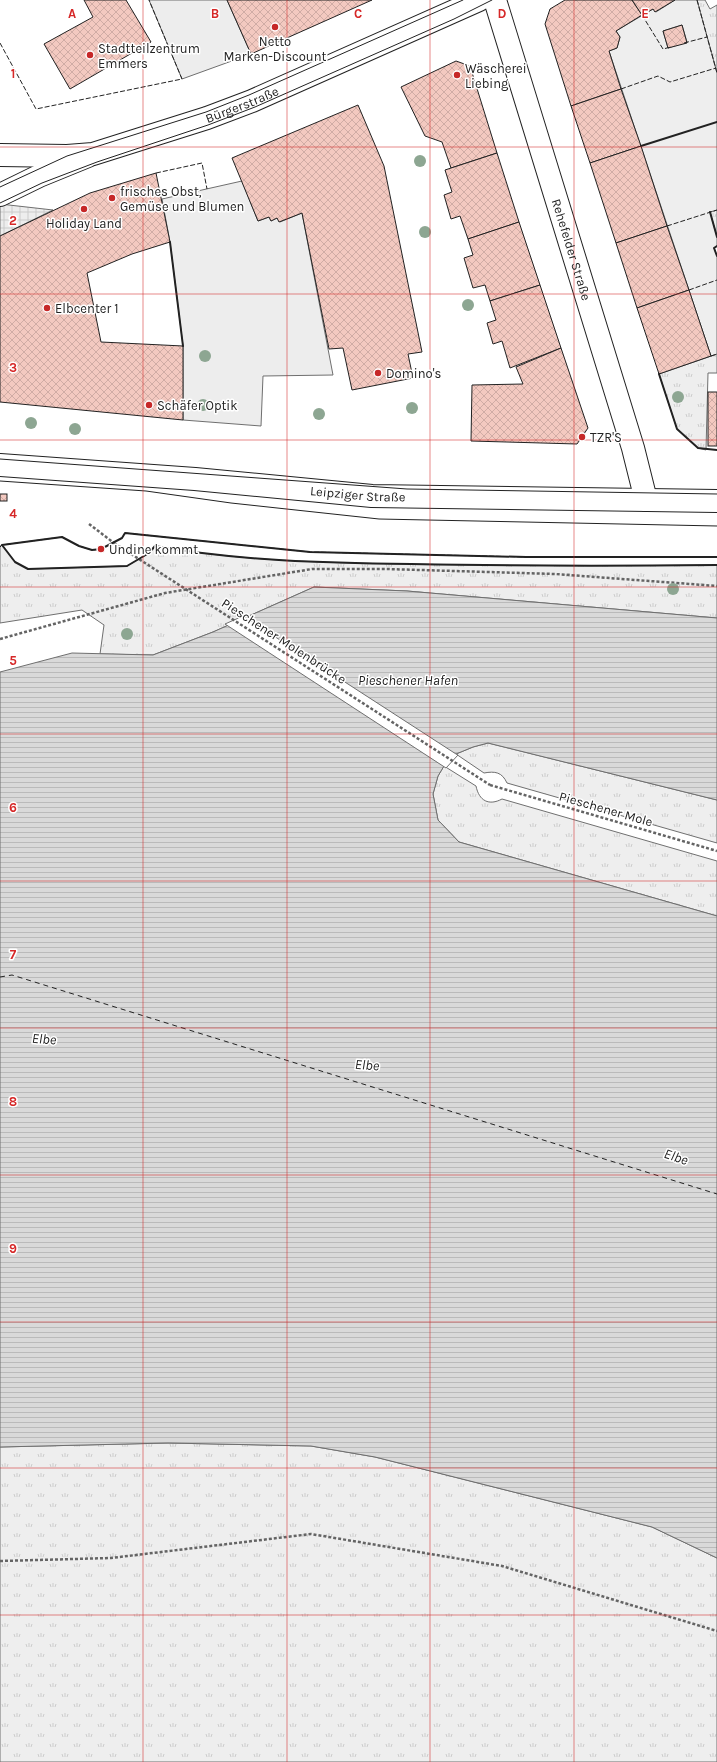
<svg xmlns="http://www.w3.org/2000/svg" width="717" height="1762" viewBox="0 0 717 1762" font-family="Karla,sans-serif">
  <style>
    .grass { fill: url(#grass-tufts); stroke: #6f6f6f }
    .garden { fill: #eee; stroke: #6f6f6f; fill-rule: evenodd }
    .parking { fill: #ededed; stroke: #6f6f6f }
    .plaza { fill: url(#plaza-grid); stroke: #6f6f6f }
    .water { fill: url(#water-rules); stroke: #6f6f6f }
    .pier { fill: #fff; stroke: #6f6f6f }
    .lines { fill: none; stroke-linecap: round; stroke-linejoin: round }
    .ferry { stroke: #222; stroke-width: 1; stroke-dasharray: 5 4; stroke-linecap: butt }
    .building { fill: url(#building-cross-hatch); stroke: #222 }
    .street-casing { stroke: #222; stroke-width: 24 }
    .secondary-casing { stroke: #222; stroke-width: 24 }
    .path { stroke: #646464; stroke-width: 2.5; stroke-dasharray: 3 2; stroke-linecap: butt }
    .street { stroke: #fff; stroke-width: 22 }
    .secondary { stroke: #fff; stroke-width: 22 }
    .tram { stroke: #222; stroke-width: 1 }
    .path-bridge { stroke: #646464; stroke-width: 2.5; stroke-dasharray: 3 2; stroke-linecap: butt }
    .fence { stroke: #222; stroke-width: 1; stroke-dasharray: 5 2; stroke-linecap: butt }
    .wall { stroke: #222; stroke-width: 2 }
    .tree { fill: #8da692 }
    .grid { fill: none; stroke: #d62828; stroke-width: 1; stroke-opacity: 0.55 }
    .poi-dot { fill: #c62828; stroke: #fff; stroke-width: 1.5 }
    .labels { text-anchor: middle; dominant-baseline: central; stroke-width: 3; stroke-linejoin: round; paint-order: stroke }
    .poi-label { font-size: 13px; fill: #222; stroke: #fff; text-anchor: start }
    .street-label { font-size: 13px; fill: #222; stroke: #fff }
    .water-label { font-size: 14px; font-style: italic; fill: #222; stroke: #fff }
    .grid-label { font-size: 13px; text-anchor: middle; font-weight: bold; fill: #d62828; stroke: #fff; stroke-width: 3; stroke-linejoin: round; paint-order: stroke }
  </style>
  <defs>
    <pattern id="grass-tufts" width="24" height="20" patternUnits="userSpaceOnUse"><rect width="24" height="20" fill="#eee"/><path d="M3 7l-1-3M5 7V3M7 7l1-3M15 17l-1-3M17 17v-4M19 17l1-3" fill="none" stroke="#ccc"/></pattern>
    <pattern id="plaza-grid" width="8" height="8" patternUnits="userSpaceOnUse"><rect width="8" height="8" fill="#ededed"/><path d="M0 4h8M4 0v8" fill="none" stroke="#cbcbcb"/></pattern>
    <pattern id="water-rules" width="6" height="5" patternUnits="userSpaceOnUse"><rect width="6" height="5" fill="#d9d9d9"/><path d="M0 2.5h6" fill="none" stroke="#bababa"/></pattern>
    <pattern id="building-cross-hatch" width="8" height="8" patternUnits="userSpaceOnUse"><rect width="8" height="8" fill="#f3c9c0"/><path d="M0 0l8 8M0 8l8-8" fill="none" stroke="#d0aca5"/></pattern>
  </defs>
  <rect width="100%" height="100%" fill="#fff"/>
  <g class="grass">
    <polygon points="697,0 705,0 710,9 717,5 717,73"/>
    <polygon points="717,210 717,237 710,212"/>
    <polygon points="717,354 717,373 708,373 706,450 698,448 677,429 659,374"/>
    <path d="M2,545L15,562L28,569L127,566L149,553L155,546C240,561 325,563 411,564C513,566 615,566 717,565V618L407,591L314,587L213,632L153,655L100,654L104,625L82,610L0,623V546Z"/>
    <path d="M488,743L717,800V843L507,783C502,772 495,771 484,773L456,754L473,747Z"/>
    <path d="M444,766L476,786C479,801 489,806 502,799L717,861V916L459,842L438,820L433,794L438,776Z"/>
    <polygon points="168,1443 311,1446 375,1457 652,1527 717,1558 717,1762 0,1762 0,1447"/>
  </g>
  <path class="garden" d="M675,0H697L717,73V210L710,212L717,237V246L714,248L717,256V354L711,356L609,51L617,48L620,37L616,31L653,9L656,12ZM682,25L687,42L668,48L663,31Z"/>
  <g class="parking">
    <polygon points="149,0 227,0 251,54 182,79"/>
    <polygon points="242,181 258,221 269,217 271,221 277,218 280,222 302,213 333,375 263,376 261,426 183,420 183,346 170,242 162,199"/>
  </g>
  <polygon class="plaza" points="0,204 53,210 0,236"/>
  <polygon class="water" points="314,587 407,591 717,618 717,800 488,743 473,747 456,754 444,766 438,776 433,794 438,820 459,842 717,916 717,1558 652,1527 375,1457 311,1446 168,1443 0,1447 0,672 72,653 153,655 213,632"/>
  <polygon class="pier" points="243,616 456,754 458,755 446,768 225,624"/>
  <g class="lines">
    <polyline class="ferry" points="0,977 12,975 717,1194"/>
  </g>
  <g class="building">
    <polygon points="84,0 126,0 151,42 70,89 44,44 93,17"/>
    <polygon points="227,0 372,0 251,54"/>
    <polygon points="565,0 632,0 642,15 616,31 620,37 617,48 609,51 621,89 571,106 545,24 550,9"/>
    <polygon points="632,0 675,0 655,12 653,9 642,15"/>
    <polygon points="682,25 687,43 668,48 663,31"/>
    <polygon points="456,61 470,66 497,153 451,168 442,142 425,136 401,87"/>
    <polygon points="621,89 641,146 590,163 571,106"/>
    <polygon points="358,105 384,166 422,352 408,354 413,378 352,390 343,348 329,349 302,213 279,222 277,218 271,221 269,217 258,221 232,158"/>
    <polygon points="641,146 667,226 616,243 590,163"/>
    <polygon points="497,153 519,222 468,239 460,216 451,219 444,195 452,192 445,170"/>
    <polygon points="156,173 170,242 132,254 87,273 101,342 183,346 183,420 0,402 0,236 90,193"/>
    <polygon points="519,222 540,285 490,301 485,285 473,288 464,258 473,255 468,239"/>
    <polygon points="667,226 689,290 637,308 616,243"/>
    <polygon points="540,285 561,348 510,368 502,341 493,344 487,323 496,320 490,301"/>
    <polygon points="689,290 711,356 659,374 637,308"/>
    <polygon points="561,348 588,428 577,444 471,441 472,385 523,384 516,367"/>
    <rect x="708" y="392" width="9" height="54"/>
    <rect x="0" y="494" width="7" height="7"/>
  </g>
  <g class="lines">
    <g class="street-casing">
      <polyline id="street" points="0,195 39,176 88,156"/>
    </g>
    <g class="secondary-casing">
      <g id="secondary">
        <path id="s1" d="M495,0L633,448L646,500"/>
        <path id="s2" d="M0,155L67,156L93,154L207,118L252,101L479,0"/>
        <path id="s3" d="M0,465L195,479L372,496L717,501"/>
      </g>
    </g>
    <g class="path">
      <polyline points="89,524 114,543"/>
      <polyline points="0,639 165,593 312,569 387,569 555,574 717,586"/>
      <polyline points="490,785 717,851"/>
      <polyline points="0,1561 111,1558 311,1534 502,1566 717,1631"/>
    </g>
    <use href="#street" class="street"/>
    <use href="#secondary" class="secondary"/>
    <g class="tram">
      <polyline points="0,187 67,156 206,112 249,95 463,0"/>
      <polyline points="0,203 42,183 97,162 208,125 255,107 454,19 492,0"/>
      <polyline points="0,459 407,489 717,494"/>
      <polyline points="0,481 146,491 231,503 379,519 717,526"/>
    </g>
    <polyline class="path-bridge" points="114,543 490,785"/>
    <g class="fence">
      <polyline points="697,0 717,73"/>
      <polyline points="642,15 663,49 671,47"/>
      <polyline points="0,43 36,109 182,79 149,0"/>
      <polyline points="684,43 707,37"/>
      <polyline points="621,89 658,76 670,82 716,68"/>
      <polyline points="156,173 202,163 207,189"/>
      <polyline points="667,226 717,210"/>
      <polyline points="689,290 717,280"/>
      <polyline points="711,356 717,354"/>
      <polyline points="122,538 125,533 310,552 526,557 717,557"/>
      <polyline points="0,547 2,545 62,537 79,546 92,550 101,549 106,547"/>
    </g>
    <g class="wall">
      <polyline points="641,146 717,122"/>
      <polyline points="710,212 717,237"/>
      <polyline points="170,242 183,346"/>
      <polyline points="717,246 714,248 717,256"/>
      <polyline points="659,374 677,429 698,448 717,450"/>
      <path d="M717,557H526L310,552L125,533L122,538L101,549L92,550L79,546L62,537L2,545L15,562L28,569L127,566L149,553L155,546C240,561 325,563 411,564C513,566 615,566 717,565"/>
    </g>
  </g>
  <g class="tree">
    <circle cx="420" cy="161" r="6"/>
    <circle cx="425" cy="232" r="6"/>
    <circle cx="468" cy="305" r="6"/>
    <circle cx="205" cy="356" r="6"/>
    <circle cx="678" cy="397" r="6"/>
    <circle cx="203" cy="405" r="6"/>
    <circle cx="412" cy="408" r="6"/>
    <circle cx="319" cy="414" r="6"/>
    <circle cx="31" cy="423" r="6"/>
    <circle cx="75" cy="429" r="6"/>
    <circle cx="673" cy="589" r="6"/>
    <circle cx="127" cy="634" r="6"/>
  </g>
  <path class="grid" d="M143,0V1762M287,0V1762M430,0V1762M574,0V1762M0,147H717M0,294H717M0,440H717M0,587H717M0,734H717M0,881H717M0,1028H717M0,1175H717M0,1322H717M0,1468H717M0,1615H717"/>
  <g class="poi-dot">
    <circle cx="275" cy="27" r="4"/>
    <circle cx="90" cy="55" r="4"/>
    <circle cx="457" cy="75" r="4"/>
    <circle cx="112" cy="198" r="4"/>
    <circle cx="84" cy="209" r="4"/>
    <circle cx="47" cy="308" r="4"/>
    <circle cx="378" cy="373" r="4"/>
    <circle cx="149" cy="405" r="4"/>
    <circle cx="582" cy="437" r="4"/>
    <circle cx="101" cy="549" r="4"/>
  </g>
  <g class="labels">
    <g class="poi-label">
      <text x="275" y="41" text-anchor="middle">Netto<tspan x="275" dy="15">Marken-Discount</tspan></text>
      <text x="98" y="48">Stadtteilzentrum<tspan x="98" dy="15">Emmers</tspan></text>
      <text x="465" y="68">Wäscherei<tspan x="465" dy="15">Liebing</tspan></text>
      <text x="120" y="191">frisches Obst,<tspan x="120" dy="15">Gemüse und Blumen</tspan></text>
      <text x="84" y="223" text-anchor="middle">Holiday Land</text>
      <text x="55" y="308">Elbcenter 1</text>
      <text x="386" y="373">Domino's</text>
      <text x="157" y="405">Schäfer Optik</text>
      <text x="590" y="437">TZR'S</text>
      <text x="109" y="549">Undine kommt</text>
    </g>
    <g class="street-label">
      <text stroke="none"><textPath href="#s2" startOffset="250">Bürgerstraße</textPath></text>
      <text stroke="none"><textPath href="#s1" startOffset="261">Rehefelder Straße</textPath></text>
      <text stroke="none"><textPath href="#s3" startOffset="359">Leipziger Straße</textPath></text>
      <text transform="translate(284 641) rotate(33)">Pieschener Molenbrücke</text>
      <text transform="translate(606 809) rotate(16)">Pieschener Mole</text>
    </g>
    <g class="water-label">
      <text x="408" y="680">Pieschener Hafen</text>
      <text transform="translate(44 1039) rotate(4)">Elbe</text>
      <text transform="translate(367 1065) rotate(4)">Elbe</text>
      <text transform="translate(676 1157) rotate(19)">Elbe</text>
    </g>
  </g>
  <g class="grid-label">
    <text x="72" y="18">A</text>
    <text x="215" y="18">B</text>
    <text x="358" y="18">C</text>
    <text x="502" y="18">D</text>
    <text x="645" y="18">E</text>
    <text x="13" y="78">1</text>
    <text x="13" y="225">2</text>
    <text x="13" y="372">3</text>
    <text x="13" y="518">4</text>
    <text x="13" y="665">5</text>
    <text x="13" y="812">6</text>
    <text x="13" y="959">7</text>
    <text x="13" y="1106">8</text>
    <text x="13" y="1253">9</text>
  </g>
</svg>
